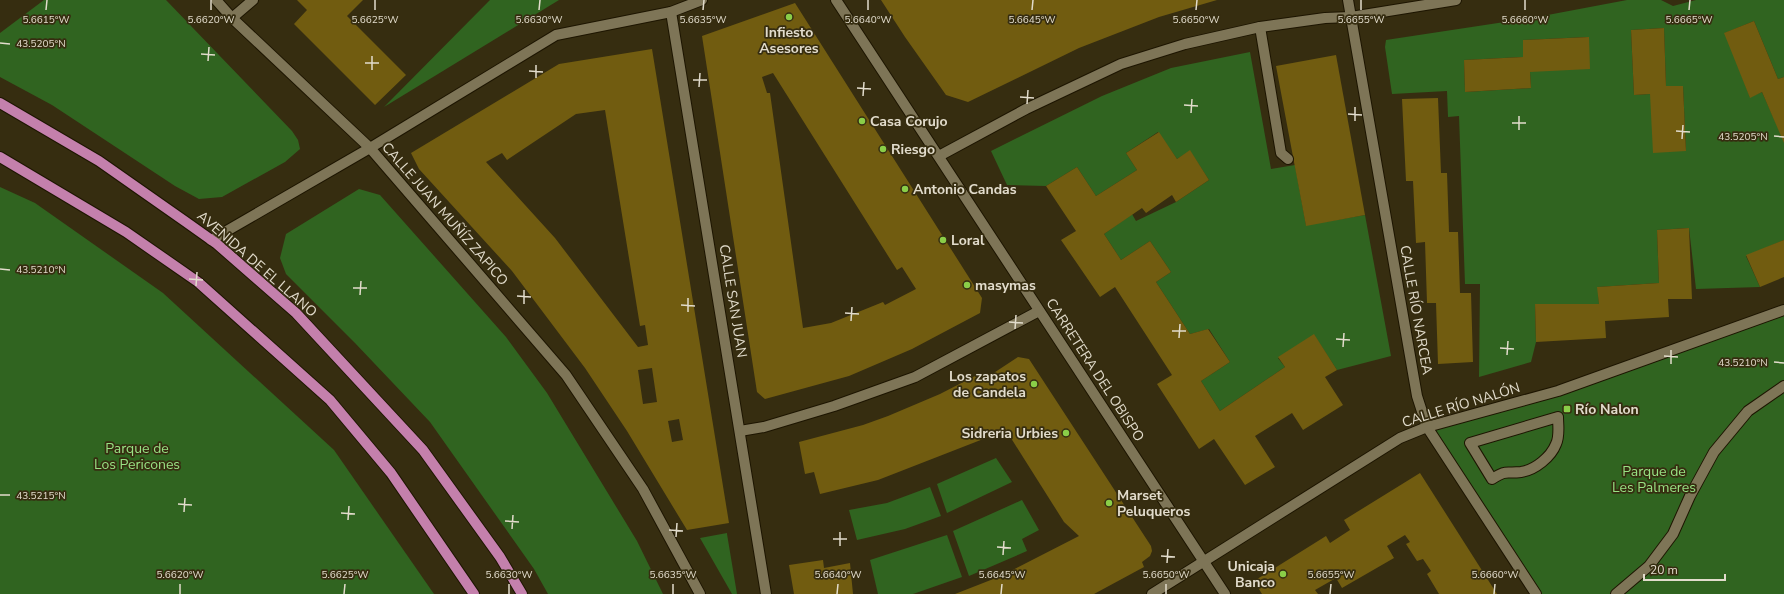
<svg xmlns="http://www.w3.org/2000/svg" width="1784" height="594" viewBox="0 0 1784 594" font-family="'Nunito Sans',sans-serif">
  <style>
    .green { fill: #306420; fill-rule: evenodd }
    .building { fill: #715c10; fill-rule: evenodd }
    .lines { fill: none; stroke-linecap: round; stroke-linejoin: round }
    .lane-casing { stroke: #1d1500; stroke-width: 12 }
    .street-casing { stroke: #1d1500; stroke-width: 12 }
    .primary-casing { stroke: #1d1500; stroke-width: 12 }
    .lane { stroke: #7e7557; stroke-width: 10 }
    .street { stroke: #7e7557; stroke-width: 10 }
    .primary { stroke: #c480ac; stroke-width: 10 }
    .ticks { fill: none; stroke: #e2dccc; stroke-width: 1.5 }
    .poi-dot { fill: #8ace48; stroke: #362d10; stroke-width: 1.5 }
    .labels { text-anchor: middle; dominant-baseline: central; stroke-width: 3.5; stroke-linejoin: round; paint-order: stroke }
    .poi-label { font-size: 14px; font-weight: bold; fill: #e2dccc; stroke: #362d10; text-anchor: start }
    .street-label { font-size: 14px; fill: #e2dccc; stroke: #362d10 }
    .park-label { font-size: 14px; fill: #98e284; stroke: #362d10 }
    .ticks-label { font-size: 10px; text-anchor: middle; fill: #e2dccc; stroke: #362d10; stroke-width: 3.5; stroke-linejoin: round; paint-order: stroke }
  </style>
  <rect width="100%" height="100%" fill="#362d10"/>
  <g class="green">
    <polygon points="44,0 166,0 292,131 298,140 300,149 285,162 222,197 199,199 175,186 52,105 0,77 0,33"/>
    <polygon points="490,0 559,0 384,107"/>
    <path d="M1627,0H1661L1673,6L1696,0H1784V77L1778,79L1754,21L1725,33L1750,97L1762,92L1784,141V240L1746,256L1760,287L1696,289L1689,228L1657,230L1659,283L1598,287L1599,304L1535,305L1536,342L1531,362L1479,377L1480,284H1465L1459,116L1448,117L1447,91L1392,94L1385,47L1386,40L1537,17ZM1664,28L1666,86H1683L1686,151L1650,94L1634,95L1631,30ZM1588,37L1530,72L1531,88L1465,92L1464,60L1523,57V40Z"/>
    <polygon points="1250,52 1271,169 1295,165 1306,225 1365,215 1391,356 1337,370 1314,335 1278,358 1285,367 1220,411 1201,381 1230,362 1209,329 1190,334 1156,282 1171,272 1150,241 1121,260 1104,234 1132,214 1136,221 1176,202 1209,180 1190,151 1177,159 1158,132 1126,153 1137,170 1096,196 1077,167 1046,186 1007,185 991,151 1102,96 1171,68"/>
    <polygon points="0,187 35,203 163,293 334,450 434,594 0,594"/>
    <polygon points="359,189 380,195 506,337 547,393 637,541 663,594 548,594 534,569 430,422 355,343 286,274 280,258 286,234"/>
    <polygon points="1784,310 1784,594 1536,594 1427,427 1486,411"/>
    <polygon points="996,458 1012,482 947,513 937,484"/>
    <polygon points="930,487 941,516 905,529 857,540 849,510 887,503"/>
    <polygon points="1022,500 1039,530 1022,539 1027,551 969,576 953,531"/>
    <polygon points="727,533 727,534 737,594 732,594 700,538"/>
    <polygon points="947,535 962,577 913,594 878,594 870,560"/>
  </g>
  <g class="building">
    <polygon points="297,0 363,0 347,16 406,75 375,105 294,24 307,10"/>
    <polygon points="881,0 1217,0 1159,17 1079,48 968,102 946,95 905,37"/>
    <path d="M795,3L982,298L980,313L912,349L849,376L765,399L757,392L702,36ZM773,73L897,270L902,267L916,289L885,305L883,302L831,323L803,328L770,93H767L762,77Z"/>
    <polygon points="1754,21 1778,79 1784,77 1784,143 1762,92 1750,98 1724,33"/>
    <polygon points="1664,28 1666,86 1683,86 1686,151 1653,153 1650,94 1634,95 1631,30"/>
    <polygon points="1589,37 1590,69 1530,72 1531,88 1465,92 1464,60 1523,57 1523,40"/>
    <path d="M652,49L729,523L687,530L627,431L585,368L512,271L419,169L411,153L559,64ZM605,110L640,326L645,325L648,345L638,347L555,238L486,162L502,153L507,160L576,114ZM652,368L657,402L643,404L638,370ZM679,419L683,440L672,442L668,421Z"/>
    <polygon points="1336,55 1365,215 1306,226 1276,66"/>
    <polygon points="1438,98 1441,173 1447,173 1449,232 1458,232 1460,293 1471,293 1473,362 1438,364 1436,303 1427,303 1425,242 1416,243 1413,181 1406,181 1402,99"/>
    <polygon points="1159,132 1177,159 1190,150 1209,180 1176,202 1172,195 1146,213 1142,208 1104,234 1121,260 1150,241 1171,272 1156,282 1190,334 1208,329 1230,362 1201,381 1220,411 1285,367 1278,357 1314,334 1337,370 1325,377 1343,405 1303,430 1292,413 1255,436 1275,467 1245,485 1214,439 1199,449 1157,384 1172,375 1115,287 1100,297 1061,240 1076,231 1046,186 1077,167 1096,196 1137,170 1126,153"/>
    <polygon points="1689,228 1692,299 1668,299 1669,317 1605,321 1606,338 1536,342 1535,304 1599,304 1597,287 1659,283 1657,230"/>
    <polygon points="1784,240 1784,277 1760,287 1746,255"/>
    <polygon points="1018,357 1029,359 1151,546 1152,551 1150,556 1142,562 1144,567 1094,594 955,594 1001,576 1079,536 1064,522 1004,427 991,436 878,480 820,494 814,472 805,474 799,442 863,425 888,416 940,394 975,376 980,382"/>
    <polygon points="1420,473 1497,594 1439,594 1427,574 1431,571 1423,559 1417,561 1406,544 1410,542 1405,535 1387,546 1394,558 1342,588 1336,578 1315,590 1318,594 1262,594 1254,581 1326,536 1330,543 1350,530 1344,520"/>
    <polygon points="823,560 824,568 850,563 853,594 794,594 789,565"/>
  </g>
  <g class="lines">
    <g class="lane-casing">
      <polyline id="lane" points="1260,27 1281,153 1288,159"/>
    </g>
    <g class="street-casing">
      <g id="street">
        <polyline points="216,0 232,18 370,148 566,375 643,489 700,594"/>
        <polyline points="836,0 1225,594"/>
        <polyline points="1348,0 1417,396 1427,427 1536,594"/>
        <polyline points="671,12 766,594"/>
        <polyline points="232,18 253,0"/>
        <polyline points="939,156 1026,109 1121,64 1185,44 1260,27 1325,18 1351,17 1456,0"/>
        <polyline points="211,240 370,148 556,35 671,12 702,0"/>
        <path d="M1558,417C1558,425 1560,436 1556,444C1551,457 1535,470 1521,472C1504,474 1508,469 1492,479L1470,443Z"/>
        <polyline points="740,431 764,427 834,406 915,377 1039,311"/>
        <polyline points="1152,594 1400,438 1427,427 1558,391 1784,310"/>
        <polyline points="1616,594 1649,566 1673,534 1690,496 1714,452 1748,411 1784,386"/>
      </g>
    </g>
    <g class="primary-casing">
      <g id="primary">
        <polyline points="0,103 99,161 186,222 217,244 296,313 423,450 500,557 522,594"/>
        <polyline points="0,157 126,232 198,282 330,400 391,473 474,594"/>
      </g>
    </g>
    <use href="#lane" class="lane"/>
    <use href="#street" class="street"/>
    <use href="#primary" class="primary"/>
  </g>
  <path class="ticks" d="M46,10L47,0M211,10V0M375,10V0M539,10L540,0M703,10L704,0M868,10V0M1032,10L1033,0M1196,10L1197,0M1361,10V0M1525,10V0M1689,10L1690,0M0,43L10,44M201,54L215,55M208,61L209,47M365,63H379M372,70V56M529,71L543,72M536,78V65M693,80H707M699,87L700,73M857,88L871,89M863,96L864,82M1020,97L1034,98M1027,104L1028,90M1184,105L1198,106M1191,113L1192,99M1348,114L1362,115M1355,121V107M1512,123H1526M1519,130V116M1676,131L1690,132M1774,136L1784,137M1682,139L1683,125M0,269L10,270M189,279L203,280M196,286L197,272M353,288H367M360,295L361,281M517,296L531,297M524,304V290M681,305L695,306M688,312V298M845,313L859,314M851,321L852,307M1009,322L1023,323M1015,329L1016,315M1172,331H1186M1179,338L1180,324M1336,339L1350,340M1343,347L1344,333M1500,348L1514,349M1507,355L1508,341M1664,356L1678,357M1774,362L1784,363M1671,364V350M0,495H10M178,504L192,505M184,512L185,498M341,513L355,514M348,520L349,506M505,521L519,522M512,529L513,515M669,530L683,531M676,537L677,523M833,539H847M840,546V532M997,547L1011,548M1003,555L1004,541M1161,556L1175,557M1167,563L1168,549M180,594V584M344,594L345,584M509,594V584M673,594V584M837,594L838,584M1001,594L1002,584M1166,594V584M1330,594L1331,584M1494,594L1495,584"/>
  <g class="poi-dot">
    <circle cx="789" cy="17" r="4"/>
    <circle cx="862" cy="121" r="4"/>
    <circle cx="883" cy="149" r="4"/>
    <circle cx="905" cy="189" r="4"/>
    <circle cx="943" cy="240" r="4"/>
    <circle cx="967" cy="285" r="4"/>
    <circle cx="1034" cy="384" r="4"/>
    <rect x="1563" y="405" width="8" height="8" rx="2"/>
    <circle cx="1066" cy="433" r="4"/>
    <circle cx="1109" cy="503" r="4"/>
    <circle cx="1283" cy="574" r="4"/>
  </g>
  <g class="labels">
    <g class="poi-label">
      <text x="789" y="32" text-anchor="middle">Infiesto<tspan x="789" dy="16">Asesores</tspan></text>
      <text x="870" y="121">Casa Corujo</text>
      <text x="891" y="149">Riesgo</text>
      <text x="913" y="189">Antonio Candas</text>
      <text x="951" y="240">Loral</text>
      <text x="975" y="285">masymas</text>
      <text x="1026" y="376" text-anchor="end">Los zapatos<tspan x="1026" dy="16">de Candela</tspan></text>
      <text x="1575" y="409">Río Nalon</text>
      <text x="1058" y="433" text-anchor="end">Sidreria Urbies</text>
      <text x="1117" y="495">Marset<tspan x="1117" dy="16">Peluqueros</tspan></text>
      <text x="1275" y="566" text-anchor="end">Unicaja<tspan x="1275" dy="16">Banco</tspan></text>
    </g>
    <g class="street-label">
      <text transform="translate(445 214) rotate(49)">CALLE JUAN MUÑÍZ ZAPICO</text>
      <text transform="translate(257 264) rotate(41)">AVENIDA DE EL LLANO</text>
      <text transform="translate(733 301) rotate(81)">CALLE SAN JUAN</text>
      <text transform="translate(1416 310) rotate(80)">CALLE RÍO NARCEA</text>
      <text transform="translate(1095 370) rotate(57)">CARRETERA DEL OBISPO</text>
      <text transform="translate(1461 405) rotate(-17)">CALLE RÍO NALÓN</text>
    </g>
    <g class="park-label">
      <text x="137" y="448">Parque de<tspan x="137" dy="16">Los Pericones</tspan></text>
      <text x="1654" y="471">Parque de<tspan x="1654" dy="16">Les Palmeres</tspan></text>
    </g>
  </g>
  <g class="ticks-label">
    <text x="46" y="23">5.6615°W</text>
    <text x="211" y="23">5.6620°W</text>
    <text x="375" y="23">5.6625°W</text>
    <text x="539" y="23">5.6630°W</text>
    <text x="703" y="23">5.6635°W</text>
    <text x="868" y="23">5.6640°W</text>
    <text x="1032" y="23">5.6645°W</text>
    <text x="1196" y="23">5.6650°W</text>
    <text x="1361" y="23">5.6655°W</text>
    <text x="1525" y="23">5.6660°W</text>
    <text x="1689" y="23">5.6665°W</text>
    <text x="41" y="47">43.5205°N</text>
    <text x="1743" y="140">43.5205°N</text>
    <text x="41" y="273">43.5210°N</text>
    <text x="1743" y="366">43.5210°N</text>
    <text x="41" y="499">43.5215°N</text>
    <text x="180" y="578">5.6620°W</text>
    <text x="345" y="578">5.6625°W</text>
    <text x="509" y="578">5.6630°W</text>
    <text x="673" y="578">5.6635°W</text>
    <text x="838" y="578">5.6640°W</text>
    <text x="1002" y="578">5.6645°W</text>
    <text x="1166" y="578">5.6650°W</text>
    <text x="1331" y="578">5.6655°W</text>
    <text x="1495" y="578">5.6660°W</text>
  </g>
  <path d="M1644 574v6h81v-6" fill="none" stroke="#e2dccc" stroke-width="2"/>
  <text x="1650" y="574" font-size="12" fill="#e2dccc" stroke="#362d10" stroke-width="3" paint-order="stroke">20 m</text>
</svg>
